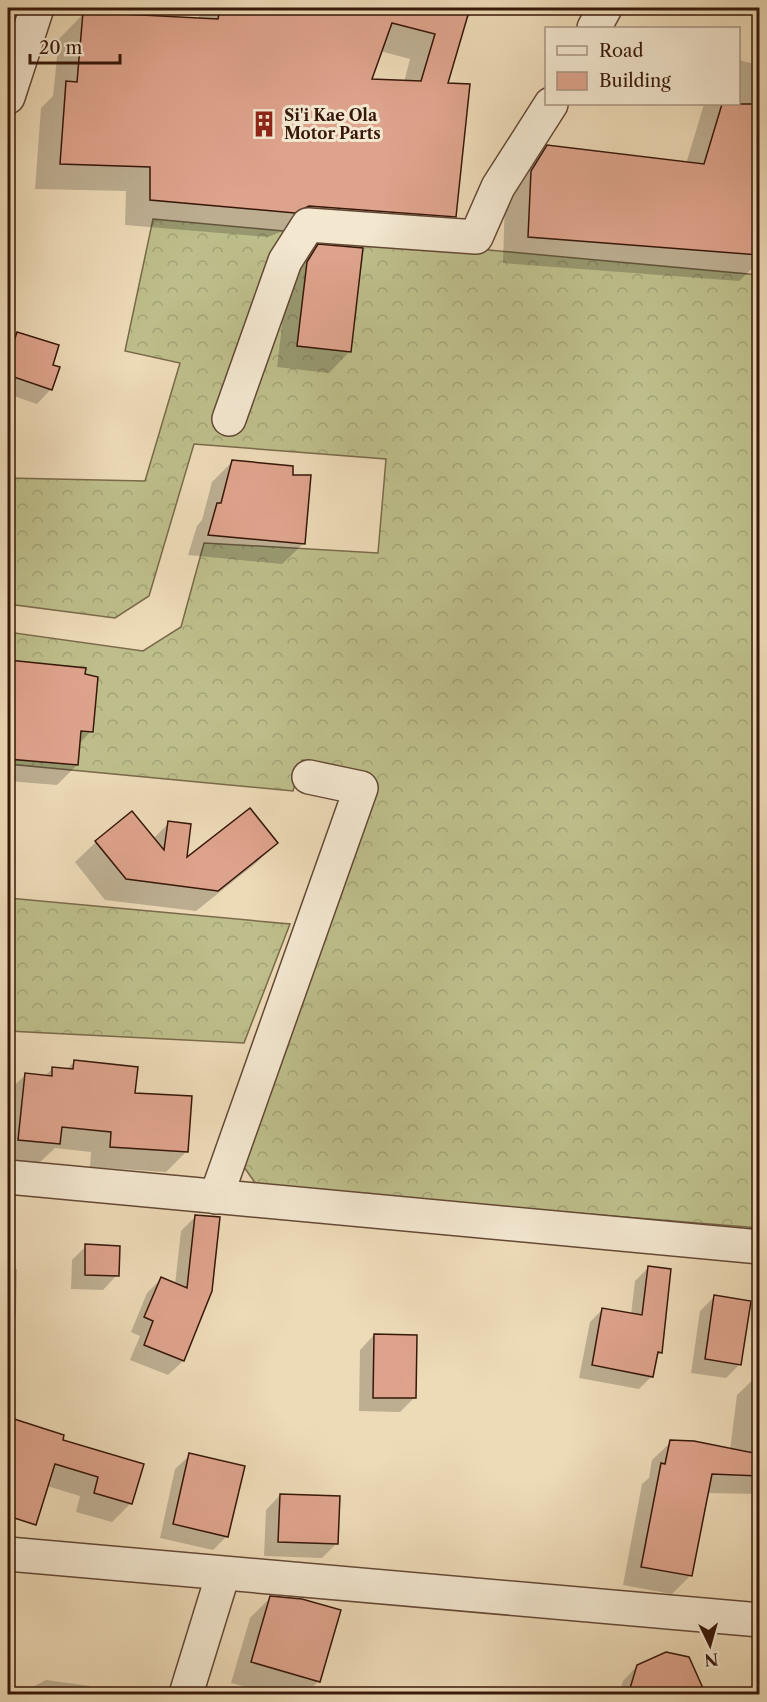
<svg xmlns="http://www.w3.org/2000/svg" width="767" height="1702" viewBox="0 0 767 1702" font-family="'Libre Caslon Text',serif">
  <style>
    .forest { fill: url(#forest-crowns); stroke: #7a6a4a; stroke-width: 1.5 }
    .shadow { fill: #0003; fill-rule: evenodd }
    .building { fill: #dea38c; stroke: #371709; stroke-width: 1.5; fill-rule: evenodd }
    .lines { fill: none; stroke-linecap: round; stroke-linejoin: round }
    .minor-casing { stroke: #644834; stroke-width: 36 }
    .minor { stroke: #f3e7d0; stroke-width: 33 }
    .labels { text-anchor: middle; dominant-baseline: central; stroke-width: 6; stroke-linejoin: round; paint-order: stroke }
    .poi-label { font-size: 16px; font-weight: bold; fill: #371709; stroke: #f3e7d0; text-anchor: start }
  </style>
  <defs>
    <pattern id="forest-crowns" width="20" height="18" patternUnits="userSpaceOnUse" patternTransform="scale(1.5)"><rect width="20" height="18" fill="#bdbe8b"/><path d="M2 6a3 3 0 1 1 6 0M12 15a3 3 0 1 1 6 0" fill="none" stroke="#a3a377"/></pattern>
  </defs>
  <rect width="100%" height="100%" fill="#eddab7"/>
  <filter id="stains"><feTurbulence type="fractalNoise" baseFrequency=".00333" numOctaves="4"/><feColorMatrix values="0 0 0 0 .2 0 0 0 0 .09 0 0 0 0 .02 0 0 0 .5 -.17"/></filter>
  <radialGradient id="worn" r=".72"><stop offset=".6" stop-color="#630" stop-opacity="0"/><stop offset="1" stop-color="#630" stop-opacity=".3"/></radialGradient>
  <g class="forest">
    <polygon points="153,219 759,275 759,1228 258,1187 244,1167 349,769 302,760 293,791 8,764 8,632 143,651 181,627 204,543 378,553 386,459 194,444 149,596 115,618 8,604 8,478 145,481 180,363 125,351"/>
    <polygon points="8,898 290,924 244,1043 8,1031"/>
  </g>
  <g class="shadow">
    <path d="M201,8H472V14L464,21L446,84L454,216L429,241L283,231L268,237L125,225L126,191L35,189L41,108L53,96L59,39L84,13L198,20ZM380,51L410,59L404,82L369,80Z"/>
    <polygon points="532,8 579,8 572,15"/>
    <polygon points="738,60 760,65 760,261 739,281 503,263 505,198 521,173 547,147 686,164 704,104 738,104"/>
    <polygon points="318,246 349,352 329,373 277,367 287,284 297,267"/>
    <polygon points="17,333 51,366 51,389 37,404 8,394 8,343"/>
    <polygon points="233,461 291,476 303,544 282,564 188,555 197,526 202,520 212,482"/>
    <polygon points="8,662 84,669 91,731 79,744 77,765 57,785 8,781"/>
    <polygon points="169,823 185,860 276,843 255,864 196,911 105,900 75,862 96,842 153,839"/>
    <polygon points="75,1061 187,1151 166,1172 90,1167 91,1152 55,1148 38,1164 8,1161 8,1092 25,1075 45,1076 53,1068 66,1070"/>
    <polygon points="196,1216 211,1291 183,1361 168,1375 130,1360 140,1336 131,1332 147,1293 161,1279 175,1285 181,1231"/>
    <polygon points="86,1246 117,1275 103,1290 71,1289 72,1260"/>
    <polygon points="648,1268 661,1352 655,1358 652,1376 639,1389 579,1378 590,1322 603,1309 631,1315 635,1281"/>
    <polygon points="8,1269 17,1269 16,1315 8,1323"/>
    <polygon points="714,1297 740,1364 726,1378 691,1373 700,1311"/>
    <polygon points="374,1335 414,1398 400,1412 359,1411 360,1350"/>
    <polygon points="756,1377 760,1377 760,1494 706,1493 690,1576 672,1594 623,1585 642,1484 649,1478 652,1460 671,1442 730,1450 737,1395"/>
    <polygon points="11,1420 61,1441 131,1503 112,1522 76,1512 80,1496 47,1486 25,1514 8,1511 8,1424"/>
    <polygon points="190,1455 227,1536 213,1550 160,1538 175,1469"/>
    <polygon points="280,1495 336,1544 322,1558 264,1556 266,1510"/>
    <polygon points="271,1597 319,1681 305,1694 272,1694 231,1683 250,1618"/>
    <polygon points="637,1666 699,1694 619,1694 623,1681"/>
    <polygon points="46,1680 90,1686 89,1694 19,1694"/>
    <polygon points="753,1684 760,1685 760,1694 742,1694"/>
  </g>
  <g class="building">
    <path d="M220,8H470L448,83L470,84L456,217L309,206L295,213L150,200V167L60,164L66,81L77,82L83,12L218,19ZM392,23L435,34L421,81L372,79Z"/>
    <polygon points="722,104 759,104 759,255 528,237 531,171 547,145 704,164"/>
    <polygon points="318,244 363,248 351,352 297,346 307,262"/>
    <polygon points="17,332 59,345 53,365 60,367 52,390 8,375 8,359"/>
    <polygon points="232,460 293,466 293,475 311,475 305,544 208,535 217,503 221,503"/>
    <polygon points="8,660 86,668 85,674 98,677 93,732 81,731 78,765 8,759"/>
    <polygon points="250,808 278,843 218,891 126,879 95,841 132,811 164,850 168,821 191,824 187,857"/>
    <polygon points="74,1060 138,1067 135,1093 192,1096 188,1152 110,1147 111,1132 62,1127 60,1144 18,1140 25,1073 52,1076 52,1067 73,1069"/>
    <polygon points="195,1215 220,1217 212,1291 184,1361 144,1345 153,1321 144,1317 161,1277 187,1288"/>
    <polygon points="85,1244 120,1246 119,1276 85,1275"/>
    <polygon points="648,1266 671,1269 662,1353 658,1352 653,1377 592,1365 602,1308 642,1315"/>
    <polygon points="714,1295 751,1301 741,1365 705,1359"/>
    <polygon points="374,1334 417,1335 416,1398 373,1398"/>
    <polygon points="8,1417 64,1435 63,1440 144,1464 132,1504 94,1493 98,1477 55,1464 36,1525 8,1516"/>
    <polygon points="670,1440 694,1441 759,1454 759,1476 712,1474 692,1576 641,1567 661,1463 665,1464"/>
    <polygon points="189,1453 245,1466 228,1537 173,1524"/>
    <polygon points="280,1494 340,1496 338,1544 278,1542"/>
    <polygon points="270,1596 302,1599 341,1610 320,1682 251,1662"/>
    <polygon points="666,1652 689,1657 706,1695 628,1695 637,1665"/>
  </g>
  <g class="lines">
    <g class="minor-casing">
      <g id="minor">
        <polyline points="594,28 605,8"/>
        <polyline points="8,97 37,8"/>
        <polyline points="229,419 285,261 308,225 476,237 498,187 551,104"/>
        <polyline points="8,1177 760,1247"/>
        <polyline points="216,1197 361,788 309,777"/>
        <polyline points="8,1554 760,1620"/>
        <polyline points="186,1694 223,1574"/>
      </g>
    </g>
    <use href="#minor" class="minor"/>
  </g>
  <defs>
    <g id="building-bare" transform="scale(2.07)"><path d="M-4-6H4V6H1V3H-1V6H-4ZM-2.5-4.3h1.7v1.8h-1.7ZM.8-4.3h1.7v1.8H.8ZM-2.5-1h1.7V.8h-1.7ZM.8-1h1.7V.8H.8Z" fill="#8f2418" stroke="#f3e7d0" stroke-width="2.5" paint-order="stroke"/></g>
  </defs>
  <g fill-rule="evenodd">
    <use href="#building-bare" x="264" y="124"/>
  </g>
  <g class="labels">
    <g class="poi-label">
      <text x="284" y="115">Si'i Kae Ola<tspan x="284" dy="18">Motor Parts</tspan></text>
    </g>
  </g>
  <rect width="767" height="1702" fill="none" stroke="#eddab7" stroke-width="30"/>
  <rect x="9" y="9" width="749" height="1684" fill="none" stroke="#371709" stroke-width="3"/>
  <rect x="15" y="15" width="737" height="1672" fill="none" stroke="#371709" stroke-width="1.5"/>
  <rect x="545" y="27" width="195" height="78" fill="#f3e7d0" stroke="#a89480" stroke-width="1.5"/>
  <rect x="557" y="46" width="30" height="9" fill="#f3e7d0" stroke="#a89480" stroke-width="1.5"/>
  <text x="599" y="57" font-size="18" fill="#371709">Road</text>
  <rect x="557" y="72" width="30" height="18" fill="#dea38c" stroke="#a89480" stroke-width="1.5"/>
  <text x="599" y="87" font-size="18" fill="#371709">Building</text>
  <g transform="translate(710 1645) rotate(175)" stroke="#f3e7d0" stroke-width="4.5" paint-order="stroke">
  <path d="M0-4.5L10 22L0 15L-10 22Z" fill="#371709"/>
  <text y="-9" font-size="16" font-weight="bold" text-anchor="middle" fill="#371709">N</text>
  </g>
  <path d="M30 54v9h90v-9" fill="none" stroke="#371709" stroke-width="3"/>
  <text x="39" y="54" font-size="18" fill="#371709" stroke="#f3e7d0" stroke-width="4.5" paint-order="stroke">20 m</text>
  <rect width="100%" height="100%" filter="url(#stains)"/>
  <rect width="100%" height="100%" fill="url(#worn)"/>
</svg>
